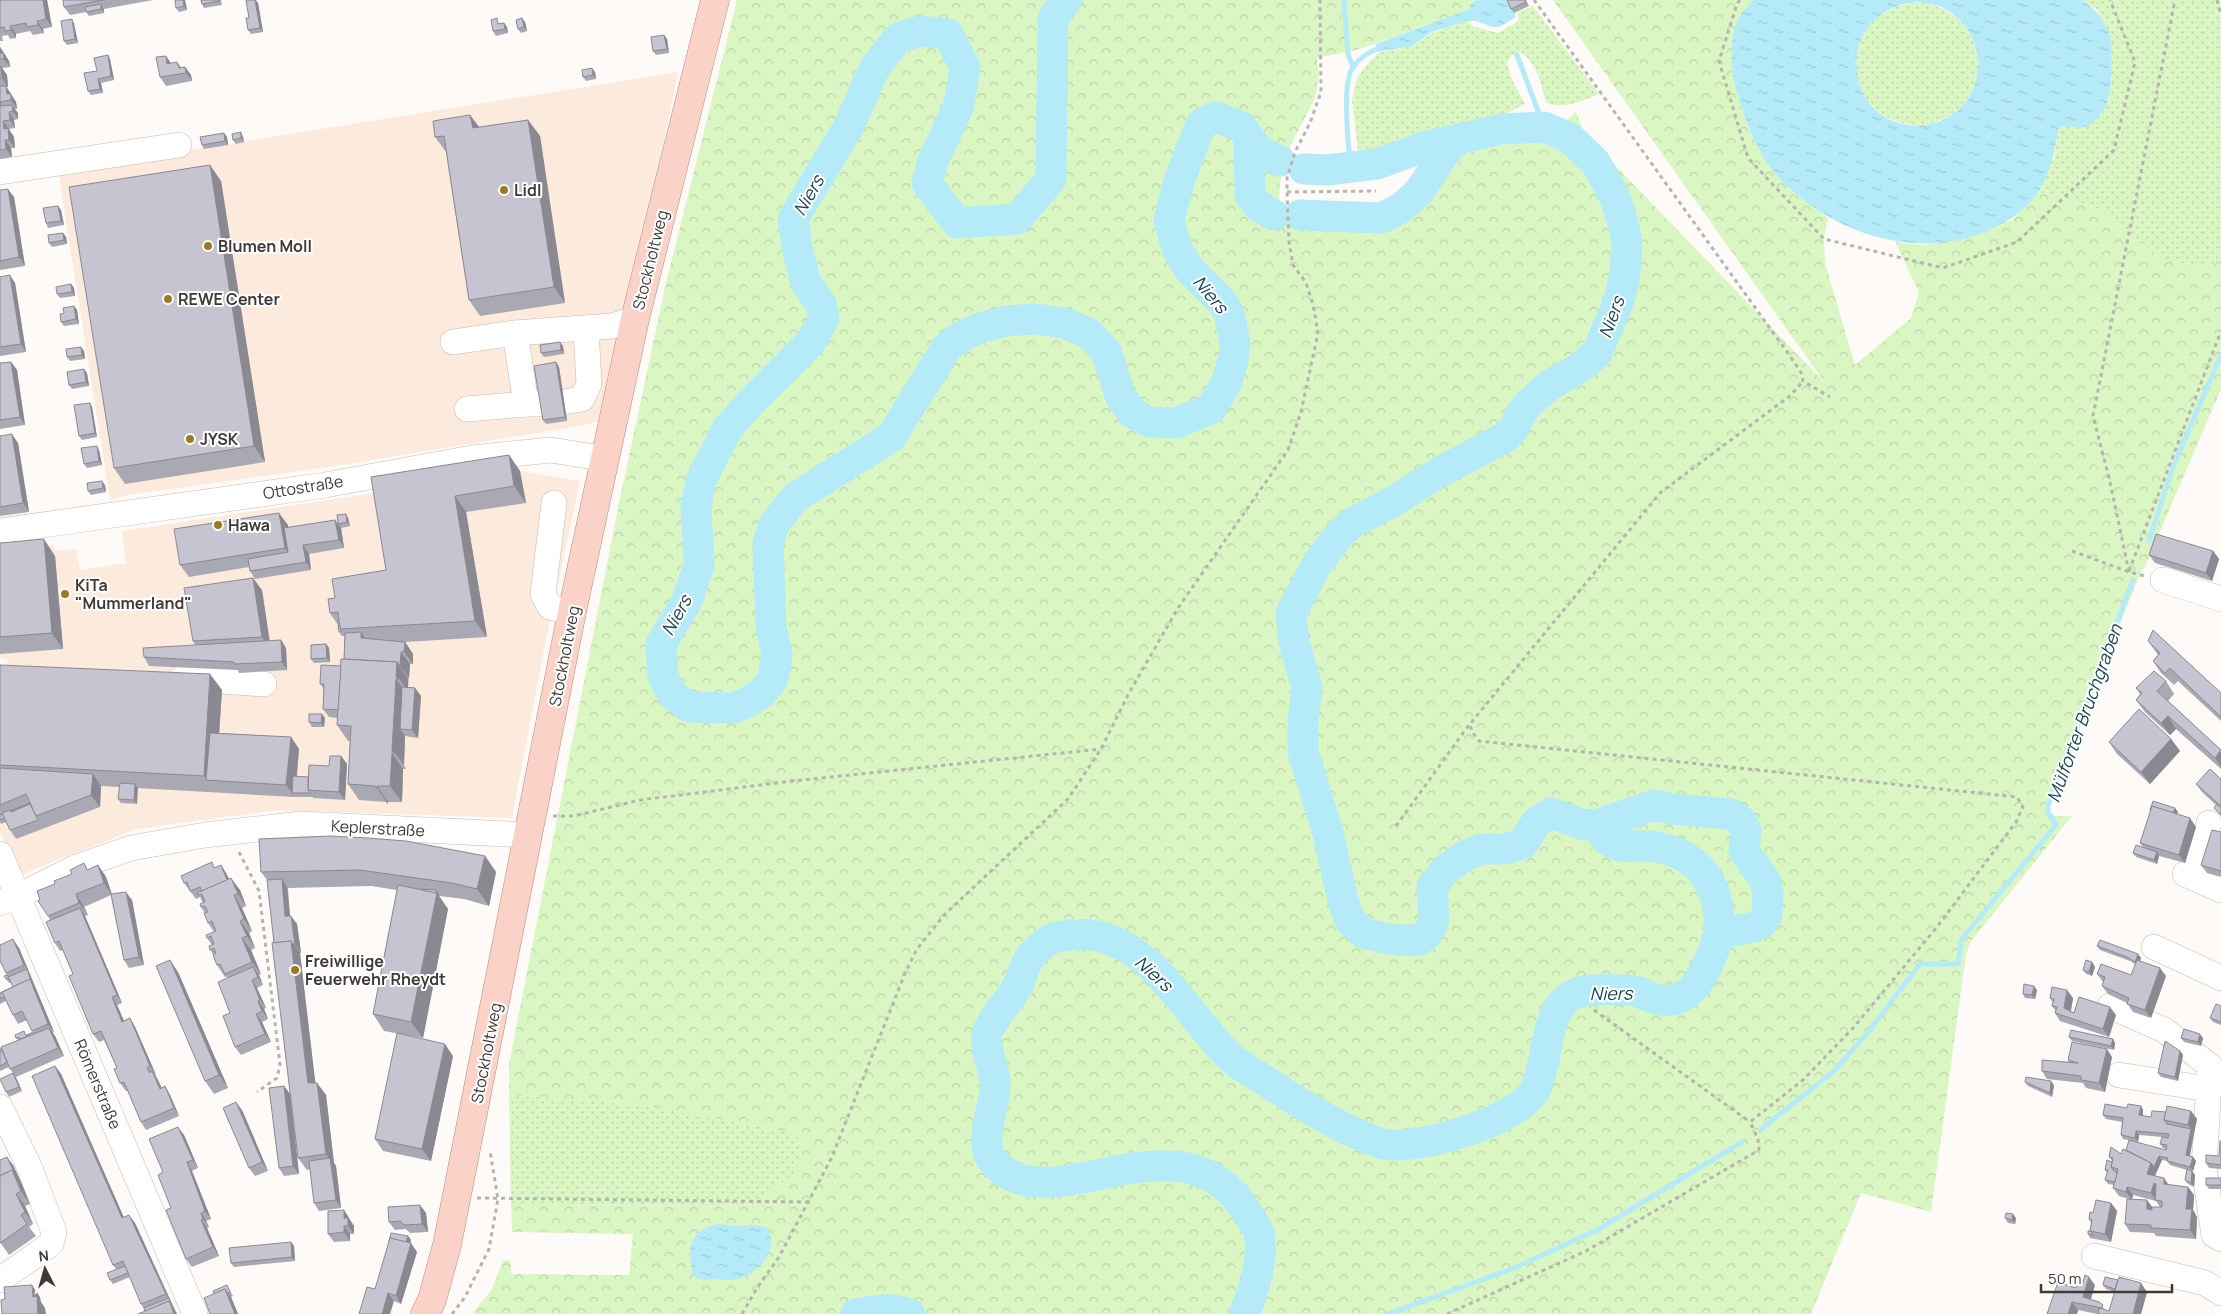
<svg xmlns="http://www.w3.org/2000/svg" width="2221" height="1314" viewBox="0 0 2221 1314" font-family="Manrope,sans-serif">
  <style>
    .built { fill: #fceadc }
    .green { fill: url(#green-dots) }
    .forest { fill: url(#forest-crowns) }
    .water { fill: url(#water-ripples); fill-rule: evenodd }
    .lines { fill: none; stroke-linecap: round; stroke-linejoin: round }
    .stream { stroke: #b5ebf9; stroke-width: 5 }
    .river { stroke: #b5ebf9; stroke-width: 31 }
    .minor-casing { stroke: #c5bab2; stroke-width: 26 }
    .major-casing { stroke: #b7897d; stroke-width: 29 }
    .path { stroke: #b7b3b0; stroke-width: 3; stroke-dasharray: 4 4; stroke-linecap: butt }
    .minor { stroke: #fff; stroke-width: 25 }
    .major { stroke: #fad2c7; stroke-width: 28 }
    .wall { fill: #a9a9b3; fill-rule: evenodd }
    .shaded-wall { fill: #8a8992 }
    .building { fill: #c5c4d0; stroke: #8a8992 }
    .poi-dot { fill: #9a7a23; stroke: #fff; stroke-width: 2 }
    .labels { text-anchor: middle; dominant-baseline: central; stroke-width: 4; stroke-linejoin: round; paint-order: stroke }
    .poi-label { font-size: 16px; font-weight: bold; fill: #3f3a37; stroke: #fff; text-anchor: start }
    .street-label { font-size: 16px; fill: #3f3a37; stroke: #fff }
    .water-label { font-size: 18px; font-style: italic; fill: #1b4751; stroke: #fff }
  </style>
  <defs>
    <pattern id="green-dots" width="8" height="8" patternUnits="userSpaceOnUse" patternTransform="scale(1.25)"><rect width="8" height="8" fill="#d9f6c3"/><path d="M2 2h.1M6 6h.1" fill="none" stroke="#bbd4a8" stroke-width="1.8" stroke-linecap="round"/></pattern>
    <pattern id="forest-crowns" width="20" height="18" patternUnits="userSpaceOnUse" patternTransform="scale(1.25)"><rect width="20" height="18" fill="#d9f6c3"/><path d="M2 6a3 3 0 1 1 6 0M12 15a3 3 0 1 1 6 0" fill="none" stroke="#bbd4a8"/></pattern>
    <pattern id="water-ripples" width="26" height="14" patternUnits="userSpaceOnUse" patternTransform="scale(1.25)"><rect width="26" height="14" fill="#b5ebf9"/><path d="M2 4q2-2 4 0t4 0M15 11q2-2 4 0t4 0" fill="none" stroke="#9dcad6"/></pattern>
  </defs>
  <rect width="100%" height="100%" fill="#fefaf7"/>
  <g class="built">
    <polygon points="678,72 607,419 585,425 335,466 128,495 110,500 58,171"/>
    <polygon points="520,471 580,481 544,649 512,818 278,810 136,829 20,875 0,832 0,675 6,668 8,660 0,657 0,553 53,545 54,551 76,549 80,570 126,563 122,531"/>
  </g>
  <g class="green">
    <polygon points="2082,0 2221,0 2221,249 2216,265 2195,266 2161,259 2103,211 2039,192 2054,158 2059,127 2065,125 2076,127 2102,114 2108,101 2112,78 2097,10"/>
    <circle cx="1917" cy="64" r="61"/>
    <path d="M1533,6L1599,94C1583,100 1562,111 1546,102C1541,84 1537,62 1520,52L1511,56L1507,63L1512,80L1525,104L1490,122L1462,127L1368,159L1359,160L1352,100L1356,82L1362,70L1378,53L1412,46L1432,33L1467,21L1474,27L1498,33L1514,24L1519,18L1517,13Z"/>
    <polygon points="509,1095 635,1104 794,1133 802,1142 800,1160 792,1177 770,1190 755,1207 511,1203"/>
  </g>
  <polygon class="forest" points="737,0 1475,0 1470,5 1470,9 1360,49 1317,58 1319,75 1315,98 1291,145 1281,176 1277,224 1384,228 1418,210 1450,167 1456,151 1543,140 1576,112 1584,133 1825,383 1553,0 1754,0 1741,15 1789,189 1828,218 1824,239 1825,263 1855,365 1911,318 1919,292 1895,242 1924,245 2012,220 2039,192 2103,211 2161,259 2195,266 2215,265 2221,249 2221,389 2144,569 2142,569 2093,691 2050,807 2050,810 2054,816 2072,816 1971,941 1966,954 1931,1212 1861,1193 1811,1314 472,1314 492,1289 503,1260 511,1261 511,1274 629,1275 633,1234 512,1232 511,1203 755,1207 770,1190 792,1177 800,1160 802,1142 794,1133 635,1104 509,1095 509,1064 620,498 667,279"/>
  <g class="water">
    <polygon points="1475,0 1527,0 1512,7 1516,17 1499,27 1492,27 1476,21 1467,21 1432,32 1412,46 1378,52 1375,44 1470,9 1470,5"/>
    <path d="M1754,0H2082C2095,9 2102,17 2109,32C2111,38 2111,48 2111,55C2112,80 2113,111 2089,125C2080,131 2068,124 2059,127C2055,149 2051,172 2039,191C2027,210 2008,222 1989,230C1922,260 1843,237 1790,189C1764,166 1750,135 1740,102C1731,76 1726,40 1741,14C1745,9 1750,5 1754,0ZM1919,2C1926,4 1935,4 1941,7C1971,21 1986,55 1974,86C1967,105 1951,120 1930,124C1855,139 1826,34 1897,6C1903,3 1912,3 1919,2Z"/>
    <path d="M718,1224L737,1226L756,1225L768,1228C779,1253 758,1276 732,1280C727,1281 721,1279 716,1279C706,1280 702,1281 693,1276C688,1250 687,1230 718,1224Z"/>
  </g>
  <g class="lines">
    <g class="stream">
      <polyline points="1344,0 1348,54 1353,67"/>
      <polyline points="1517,55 1544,127"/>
      <path d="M1350,167C1349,146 1341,83 1353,67C1359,58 1371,51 1381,47"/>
      <polyline points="2149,541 2173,467 2221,355"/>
      <polyline points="1761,1129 1833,1072 1866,1035 1920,964 1958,964 1961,940 2056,825 2048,812 2048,806 2133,580"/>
      <polyline points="1388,1314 1512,1269 1597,1230 1742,1142"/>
    </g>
    <g class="river">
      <polyline points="1067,0 1053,18 1051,179 1017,219 957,223 927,183 933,161 959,105 965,67 948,34 921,31 898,38 875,67 849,126 793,219 797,248 806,283 821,304 824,319 810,343 749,404 727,429 701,481 696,506 699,566 686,603 661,644 663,677 672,694 689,707 733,708 748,702 762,693 773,679 777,655 771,627 768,544 774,524 796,497 891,437 947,347 964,335 983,327 1006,321 1036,319 1064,323 1088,333 1106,351 1121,398 1134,414 1150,422 1176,423 1211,409 1227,382 1234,355 1235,343 1229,313 1224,304 1190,270 1177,249 1169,220 1180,178 1201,124 1216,117 1242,127 1249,138 1250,195 1259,207 1274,215"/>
      <polyline points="1249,138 1261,152 1280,161"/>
      <polyline points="1304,169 1327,170 1377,164 1427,146 1458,139"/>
      <path d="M1596,825C1600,829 1603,837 1608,840C1619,850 1636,845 1649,846C1699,851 1722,885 1719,934"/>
      <path d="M856,1314C876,1310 891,1307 910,1314"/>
      <path d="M1244,1314C1254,1291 1264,1258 1259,1233C1257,1227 1252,1220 1248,1214C1209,1149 1150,1164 1087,1177C1061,1182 1031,1188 1006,1173C1002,1170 993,1162 990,1157C980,1134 996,1106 995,1083C995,1067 982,1046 988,1031C992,1019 1010,1000 1017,987C1022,979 1023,967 1029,959C1033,953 1045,942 1051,939C1057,936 1067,936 1073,935C1143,927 1185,1012 1227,1054C1237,1065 1252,1072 1264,1080C1298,1102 1331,1124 1369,1139C1376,1142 1383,1145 1390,1145C1417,1146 1446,1138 1472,1129C1490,1123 1525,1108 1535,1090C1549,1063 1543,1010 1573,995C1584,989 1597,989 1610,990C1619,990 1630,989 1639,992C1644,994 1648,997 1653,998C1695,1011 1709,964 1719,934L1754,927L1763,922L1767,916L1768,891L1765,880L1744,851L1746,830L1742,822L1732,814L1672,809L1654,805L1596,825L1581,824L1551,813L1536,823L1523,844L1505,849H1482L1466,855L1445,870L1432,887L1434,918L1432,925L1426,935L1419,940H1394L1363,933L1350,920L1344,905L1328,833L1303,751V720L1307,687L1294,642L1291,614L1318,562L1341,533L1352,523L1394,501L1438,473L1506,437L1515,427L1520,415L1529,403L1550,385L1581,367L1597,353L1620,298L1625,274L1627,242L1622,219L1614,195L1595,162L1570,138L1544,127L1502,129L1458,139L1448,148L1419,192L1401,208L1382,218L1300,215"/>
    </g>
    <g class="minor-casing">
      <g id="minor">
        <polyline points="0,172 179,145"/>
        <polyline points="515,333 526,404 542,404"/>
        <polyline points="453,342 515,333 612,326 635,319"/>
        <polyline points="564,402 582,399 589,384 586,328"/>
        <polyline points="467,409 526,404"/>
        <polyline points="554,503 543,594 550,607 572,612"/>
        <polyline points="0,531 325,485 472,458 551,450 606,459"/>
        <polyline points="2163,580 2221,599"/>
        <polyline points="182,678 264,684"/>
        <polyline points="0,854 195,1314"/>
        <polyline points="2185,874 2221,890"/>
        <polyline points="2193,877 2209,823"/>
        <polyline points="0,903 18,896 77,867 131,848 205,835 301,824 528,835"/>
        <polyline points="2154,947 2221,978"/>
        <polyline points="2110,1006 2164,1030 2210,1066 2204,1167 2214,1235 2221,1239"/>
        <polyline points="2119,1075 2208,1089"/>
        <polyline points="0,1107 29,1166 54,1232 51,1244 0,1280"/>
        <polyline points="2094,1256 2205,1283 2221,1293"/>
      </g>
    </g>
    <g class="major-casing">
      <polyline id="major" points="425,1314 432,1300 447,1245 572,612 635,319 715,0"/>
    </g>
    <g class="path">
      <polyline points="1534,0 1790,356 1802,374 1803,381 1830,397"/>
      <polyline points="1740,0 1737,4 1719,61 1748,158 1824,239 1943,268 2017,242 2114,150 2135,62 2110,0"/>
      <polyline points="2217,0 2221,15"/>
      <polyline points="1287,192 1376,191"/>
      <polyline points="2072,551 2129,572 2145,576"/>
      <polyline points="2129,571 2221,331"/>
      <polyline points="2129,572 2110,482 2093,416 2175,0"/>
      <polyline points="553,816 574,816 640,800 792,781 1101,749"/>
      <polyline points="1396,826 1469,725"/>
      <polyline points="239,852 259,891 280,1064 277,1078 257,1092"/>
      <polyline points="1594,1010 1750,1122"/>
      <polyline points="477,1198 808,1202"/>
      <polyline points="452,1314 465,1297 489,1249 498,1199 490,1151"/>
      <polyline points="742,1314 757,1288 779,1257 831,1159 906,971 917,949 945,914 1068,799 1101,749 1129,693 1178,608 1288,450 1301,412 1318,333 1313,304 1306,283 1293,265 1289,242 1287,192 1287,178 1295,152 1310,123 1321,92 1320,0"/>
      <polyline points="1447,1314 1586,1251 1759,1150 1758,1139 1750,1122 1803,1080 1854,1027 1937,927 2016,822 2023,807 2017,797 1479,741 1472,732 1470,724 1660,493 1791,395 1803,381"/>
    </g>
    <use href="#minor" class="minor"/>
    <use href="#major" class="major"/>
  </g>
  <g class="wall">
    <polygon points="0,0 47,0 52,27 43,29 44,33 33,35 30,31 16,34 16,38 10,39 8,35 2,36 3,41 0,41"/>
    <polygon points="63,0 153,0 104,9 104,13 89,16 86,12 70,15 64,7"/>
    <polygon points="185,0 187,10 179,12 176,8"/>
    <polygon points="201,0 221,0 222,5 204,8 202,4"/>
    <polygon points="247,0 256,0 258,3 263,32 251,34 248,30 249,18"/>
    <polygon points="1526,0 1529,6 1514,13 1511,9"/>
    <polygon points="72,19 74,24 78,43 67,45 64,41"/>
    <polygon points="500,22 500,23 504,23 507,27 508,33 496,36 493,31"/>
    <polygon points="525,22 527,31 521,33 518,29"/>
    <polygon points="664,35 667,39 669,53 656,55 653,51"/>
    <polygon points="0,47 9,61 10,67 2,68 7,75 8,87 6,87 16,102 17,109 14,109 18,113 18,119 14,120 15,128 9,129 14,137 15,148 11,148 12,157 0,159"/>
    <polygon points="108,55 110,59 114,80 101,83 103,93 91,95 88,91 97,71"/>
    <polygon points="166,56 171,63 177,62 181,67 185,67 191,75 192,81 166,86 160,77"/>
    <polygon points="595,72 596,79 586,81 583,77"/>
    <polygon points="470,115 479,127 528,120 540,136 565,303 480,316 469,300 446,152 435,137"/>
    <polygon points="224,133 227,137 228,145 204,149 202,145"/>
    <polygon points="243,137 244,142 236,144 233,140"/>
    <polygon points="221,181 265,462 125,484 114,468"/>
    <polygon points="0,190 14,197 25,266 0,270"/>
    <polygon points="58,206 61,210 64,225 48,228 46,223"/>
    <polygon points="63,233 66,237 67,244 52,247 49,243"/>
    <polygon points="0,277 15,283 26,352 0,356"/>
    <polygon points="71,284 74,288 75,296 60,298 57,294"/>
    <polygon points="74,306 77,310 79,324 64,326 61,322"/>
    <polygon points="563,346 564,354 544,357 541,353"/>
    <polygon points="81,347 84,351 85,359 70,361 67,357"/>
    <polygon points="11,362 17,370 25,425 0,429 0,363"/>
    <polygon points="556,362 559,367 567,421 546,424 543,420"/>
    <polygon points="87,373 89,386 72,389 69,385"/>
    <polygon points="90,403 92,407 97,437 82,440 79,436"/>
    <polygon points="0,436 18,443 29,512 0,516"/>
    <polygon points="99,450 102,465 87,468 84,464"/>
    <polygon points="509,455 520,471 526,503 466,512 487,637 405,642 413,654 413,664 410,664 408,687 415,688 421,696 418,738 405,736 404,765 406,769 403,769 402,802 388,802 388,804 386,802 359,800 348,784 350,741 348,741 337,725 337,718 329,717 323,709 324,689 320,684 341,666 344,659 345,636 342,636 339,632 338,625 330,613 335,598 386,570 371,477"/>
    <polygon points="105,485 106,492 91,495 88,491"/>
    <polygon points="346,514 348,518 350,526 341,528 344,548 309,554 311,570 255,579 250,571 249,567 189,577 180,565 288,525 288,527 338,524"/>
    <polygon points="0,543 55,556 63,649 0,654"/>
    <polygon points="2213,551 2219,559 2212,581 2155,563 2149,555"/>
    <polygon points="262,590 269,641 281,640 286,648 287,670 239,673 238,670 149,666 144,657 195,645 193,641"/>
    <polygon points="2148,641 2221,693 2221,721 2178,681 2174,685 2161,673 2153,661 2158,655"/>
    <polygon points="326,644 329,648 330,662 314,663 311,659"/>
    <polygon points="0,665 222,690 219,733 291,737 299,749 297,776 308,777 329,766 341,756 347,764 345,800 313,798 313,797 294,797 137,788 137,804 121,803 118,799 120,787 101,786 100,807 16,839 10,830 6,822 1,824 0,822"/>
    <polygon points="2166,681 2174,694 2168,701 2221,750 2221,769 2176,729 2170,735 2145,712 2136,700 2140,694 2136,688"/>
    <polygon points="325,718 324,727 312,727 309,722"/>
    <polygon points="2171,739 2180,751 2150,784 2117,754 2109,742"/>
    <polygon points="2221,779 2221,816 2214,808 2216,805 2202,792 2196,784"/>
    <polygon points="2178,812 2177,814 2196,827 2185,863 2159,856 2157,864 2136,857 2133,853 2143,847 2140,843"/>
    <polygon points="2221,832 2221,877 2207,873 2201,865"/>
    <polygon points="485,856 496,872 489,906 464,899 439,896 448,909 423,1038 384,1031 373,1014 397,890 371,886 288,888 290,916 297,924 301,953 300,953 315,1083 317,1083 326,1095 334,1163 336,1166 341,1208 319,1211 314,1203 310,1169 307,1170 298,1158 274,943 267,880 261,872"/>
    <polygon points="84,863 88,870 98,865 106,877 112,894 132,900 144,965 129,968 124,960 111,895 84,907 88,915 85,916 122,1003 117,1005 124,1021 130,1018 135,1027 156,1075 155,1075 158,1080 162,1088 165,1086 170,1095 179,1116 146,1130 141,1122 128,1091 126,1091 120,1083 117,1068 104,1040 99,1042 93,1034 73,974 63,950 60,951 55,943 50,920 48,916 55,884 72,874"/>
    <polygon points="221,865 226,873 229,879 240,890 246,906 242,908 252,931 249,933 255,948 251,950 261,974 259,975 263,985 257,988 266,1008 264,1009 268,1019 262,1022 271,1042 241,1055 235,1047 230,1013 228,978 227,977 225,977 217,965 213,954 210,950 212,945 207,938 214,932 208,923 205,913 201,907 203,903 200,897 196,899 184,883"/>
    <polygon points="2097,946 2138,954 2141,958 2140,961 2166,976 2151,1018 2133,1012 2127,1003 2108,994 2102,986 2103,982 2097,974 2131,975 2135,964 2130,961 2100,950"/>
    <polygon points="19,948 54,1032 53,1033 55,1036 64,1056 16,1077 22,1091 9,1097 6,1092 13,1073 9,1067 0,1071 0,1049 18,1040 16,1038 33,1032 27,1020 18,1024 13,1015 6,1001 0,1004 0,993 13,987 11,982 9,983 6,979 7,975 6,973"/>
    <polygon points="2092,962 2095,967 2092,976 2086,974 2083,970"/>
    <polygon points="178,972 228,1088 214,1094 205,1081"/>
    <polygon points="2037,990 2035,999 2025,998 2023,994"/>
    <polygon points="2050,998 2073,998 2071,1011 2074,1013 2116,1015 2109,1037 2060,1021 2055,1013 2056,1011 2052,1006 2053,1003"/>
    <polygon points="2221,1006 2221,1025 2213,1022 2210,1018"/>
    <polygon points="2069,1037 2113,1039 2115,1043 2114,1050 2072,1041"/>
    <polygon points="2181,1038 2203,1038 2201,1046 2184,1042"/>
    <polygon points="2180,1051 2183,1055 2178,1081 2161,1077 2158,1073"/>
    <polygon points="453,1056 431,1161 383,1151 375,1139"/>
    <polygon points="2112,1057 2105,1092 2086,1088 2083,1083 2047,1079 2042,1071 2069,1062 2068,1060"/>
    <polygon points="55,1066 61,1074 124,1218 135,1223 177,1314 145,1311 141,1304 130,1277 113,1284 110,1280 116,1269 113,1265"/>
    <polygon points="2025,1082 2054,1085 2052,1097 2028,1086"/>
    <polygon points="284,1086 290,1094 299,1174 284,1176 279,1168"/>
    <path d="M2141,1106L2143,1110V1116L2151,1117L2166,1112L2191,1111L2197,1119L2190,1156L2193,1157L2196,1161L2193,1171H2192L2195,1175L2194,1187L2188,1184L2185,1180L2187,1170L2170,1165L2167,1161L2162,1160L2155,1176L2168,1185L2188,1187L2194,1195L2193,1210L2197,1217L2196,1239L2156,1236L2154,1233L2130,1232L2125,1224L2129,1199L2119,1196L2113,1188L2114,1185L2108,1184L2105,1180L2107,1173L2105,1170L2112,1161L2109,1157L2121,1154L2126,1150H2166V1149L2163,1148L2160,1144L2162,1137L2139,1135L2138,1142L2123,1139L2121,1135L2122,1122L2106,1119L2103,1115L2127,1108ZM2133,1195L2156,1201L2160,1207H2152L2132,1199Z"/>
    <polygon points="242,1110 268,1171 255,1176 249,1168"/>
    <polygon points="184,1135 198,1168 192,1171 211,1219 206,1221 209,1227 207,1228 219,1256 192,1267 186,1259 171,1208"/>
    <polygon points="2221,1141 2221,1169 2209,1168 2206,1163 2219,1156"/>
    <polygon points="13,1165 21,1182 30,1204 25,1206 33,1224 29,1227 36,1236 9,1255 0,1242"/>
    <polygon points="2221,1178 2221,1189 2209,1189 2206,1185"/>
    <polygon points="2111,1203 2117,1211 2111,1242 2090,1238 2088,1234 2090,1231 2091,1223 2089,1219 2093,1213"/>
    <polygon points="420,1205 426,1213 428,1232 410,1233 406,1229 395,1230 389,1222"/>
    <polygon points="344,1210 349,1218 350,1220 354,1226 354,1234 350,1234 350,1241 334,1242 328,1234"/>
    <polygon points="2005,1218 2016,1218 2015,1224 2008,1223"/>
    <polygon points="408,1236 411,1240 410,1243 417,1252 401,1304 394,1301 375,1289"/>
    <polygon points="291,1242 294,1246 295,1261 234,1267 231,1263"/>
    <polygon points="227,1285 233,1296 231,1297 238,1314 210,1314 214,1294"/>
    <polygon points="2095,1285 2091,1299 2106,1310 2109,1311 2115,1292 2106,1289 2103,1285 2147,1292 2141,1314 2097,1314 2078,1310 2077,1314 2047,1314 2076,1288"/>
  </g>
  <g class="shaded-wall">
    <polygon points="43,0 47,0 52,27 46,19"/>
    <polygon points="183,0 185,0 187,10 184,6"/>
    <polygon points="255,0 258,3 263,32 260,28"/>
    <polygon points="101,4 103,8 104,13 101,9"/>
    <polygon points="522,18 525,22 527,31 524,27"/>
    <polygon points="72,19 74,24 78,43 75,39"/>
    <polygon points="37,21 43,29 44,33 38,25"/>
    <polygon points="504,23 507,27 508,33 505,29"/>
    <polygon points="10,26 16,34 16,38 11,30"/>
    <polygon points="664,35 667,39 669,53 667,49"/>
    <polygon points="0,47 9,61 10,67 0,54"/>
    <polygon points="108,55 110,59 114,80 111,76"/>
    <polygon points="166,56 171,64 167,64"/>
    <polygon points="0,65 7,75 8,87 2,78 0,72"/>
    <polygon points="185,67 191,75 192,81 186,73"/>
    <polygon points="592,68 595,72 596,79 593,75"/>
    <polygon points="98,79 101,83 103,93 100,89"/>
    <polygon points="6,86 16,102 17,109 7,94"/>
    <polygon points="12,105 18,113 18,119 13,111"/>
    <polygon points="9,112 14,120 15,128 10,120"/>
    <polygon points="470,115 482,131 473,128"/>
    <polygon points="528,120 540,136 565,303 554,287"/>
    <polygon points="3,121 14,137 15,148 9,140 4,129"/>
    <polygon points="241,132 243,137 244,142 241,138"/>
    <polygon points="224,133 227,137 228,145 225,141"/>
    <polygon points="5,140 11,148 12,157 6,149"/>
    <polygon points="210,165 221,181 265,462 254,446"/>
    <polygon points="8,189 14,197 25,266 19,257"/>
    <polygon points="58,206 61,210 64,225 61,221"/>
    <polygon points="63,233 66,237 67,244 64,240"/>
    <polygon points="10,275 15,283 26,352 21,344"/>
    <polygon points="71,284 74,288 75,296 72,292"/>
    <polygon points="74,306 77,310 79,324 76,319"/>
    <polygon points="560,342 563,346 564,354 561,350"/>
    <polygon points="81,347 84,351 85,359 82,355"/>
    <polygon points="11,362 17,370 25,425 20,417"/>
    <polygon points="556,362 559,367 567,421 565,417"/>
    <polygon points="84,369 87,373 89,386 86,382"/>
    <polygon points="90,403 92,407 97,437 95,433"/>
    <polygon points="12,434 18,443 29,512 23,503"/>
    <polygon points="97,446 99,450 102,465 99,461"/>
    <polygon points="509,455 520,471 526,503 514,486"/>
    <polygon points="102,481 105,485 106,492 103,488"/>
    <polygon points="455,496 466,512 487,637 475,621"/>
    <polygon points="279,513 288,525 293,561 285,548"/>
    <polygon points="346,514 348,518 350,526 347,522"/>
    <polygon points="335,520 341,528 344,548 339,540"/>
    <polygon points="44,539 55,556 63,649 52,633"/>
    <polygon points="303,545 309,554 311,570 306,562"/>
    <polygon points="2213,551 2219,559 2212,581 2206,573"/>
    <polygon points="253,578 262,590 271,649 262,637"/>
    <polygon points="361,632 369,644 361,638"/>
    <polygon points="281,640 286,648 287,670 282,662"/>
    <polygon points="405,642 413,654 413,664 404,652"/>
    <polygon points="326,644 329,648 330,662 327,658"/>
    <polygon points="401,652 410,664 409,678 400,666"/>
    <polygon points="397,662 408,679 408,691 399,679 396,677"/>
    <polygon points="210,674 222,690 216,781 207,780 204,776"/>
    <polygon points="396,679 408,695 400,729 405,736 404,765 395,753 392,751"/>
    <polygon points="415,688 421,696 418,738 412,730"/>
    <polygon points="322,714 325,718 324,727 321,723"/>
    <polygon points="2168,716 2176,729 2170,735 2161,723"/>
    <polygon points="291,737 299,749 295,793 292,793 286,785"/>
    <polygon points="2171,739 2180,751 2150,784 2141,772"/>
    <polygon points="2221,751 2221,767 2215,758"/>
    <polygon points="392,753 403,769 402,802 390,786"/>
    <polygon points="341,756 347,764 345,800 339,792"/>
    <polygon points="93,774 101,786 100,807 91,795"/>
    <polygon points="135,784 138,788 137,804 134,800"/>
    <polygon points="377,786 388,802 388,804 377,788"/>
    <polygon points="2175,808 2178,812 2175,820 2172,816"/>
    <polygon points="2190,818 2196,827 2185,863 2179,855"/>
    <polygon points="2157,852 2159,856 2157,864 2154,860"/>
    <polygon points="485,856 496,872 489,906 477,889"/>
    <polygon points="98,865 106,877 112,895 104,883"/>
    <polygon points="221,865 226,873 235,892 229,884"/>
    <polygon points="231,878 240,890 246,906 238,894"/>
    <polygon points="282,879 287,887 291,925 285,916"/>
    <polygon points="436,890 439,895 439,896 448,909 423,1038 411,1022"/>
    <polygon points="126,892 132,900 144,965 139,957"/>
    <polygon points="76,894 84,907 88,915 79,903"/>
    <polygon points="234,895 242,908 252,931 244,919"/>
    <polygon points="80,908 85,916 122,1003 117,995"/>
    <polygon points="291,916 297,924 301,953 295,945"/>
    <polygon points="240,921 249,933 255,948 247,936"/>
    <polygon points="242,938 251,950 261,974 252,962"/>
    <polygon points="13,939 19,948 54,1032 48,1024 30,979 27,969 24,965"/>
    <polygon points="291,941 300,953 317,1096 308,1083"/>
    <polygon points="2138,954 2141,958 2138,966 2135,962"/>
    <polygon points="170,960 178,972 228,1088 219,1075"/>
    <polygon points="2092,962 2095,967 2092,976 2089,972"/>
    <polygon points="253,967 259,975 263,985 258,977"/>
    <polygon points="2160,968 2166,976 2151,1018 2145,1010"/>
    <polygon points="252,980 257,988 266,1008 260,1000"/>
    <polygon points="2034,986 2037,990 2035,999 2032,995"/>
    <polygon points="2067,990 2073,998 2070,1016 2064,1008"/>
    <polygon points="112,997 117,1005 128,1030 122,1022"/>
    <polygon points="258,1001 264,1009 268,1019 262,1011"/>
    <polygon points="2110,1007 2116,1015 2109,1037 2103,1029"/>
    <polygon points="256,1014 262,1022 271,1042 265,1034"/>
    <polygon points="130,1018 135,1027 156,1075 150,1066"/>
    <polygon points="49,1028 55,1036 64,1056 58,1048"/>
    <polygon points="2200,1034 2203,1038 2201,1046 2198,1042"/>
    <polygon points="2113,1039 2115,1043 2114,1050 2111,1046"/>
    <polygon points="445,1044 453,1056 431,1161 422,1149"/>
    <polygon points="2107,1049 2112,1057 2105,1092 2099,1083"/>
    <polygon points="2180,1051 2183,1055 2178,1081 2175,1077"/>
    <polygon points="55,1066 61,1074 128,1227 122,1218"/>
    <polygon points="152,1071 158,1080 165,1097 160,1089"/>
    <polygon points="13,1073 16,1078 22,1091 19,1087"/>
    <polygon points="2051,1081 2054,1085 2052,1097 2050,1093"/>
    <polygon points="317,1083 326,1095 334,1163 336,1166 341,1208 336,1200 331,1162 326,1154"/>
    <polygon points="165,1086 170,1095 179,1116 174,1108"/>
    <polygon points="284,1086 290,1094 299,1174 293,1166"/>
    <polygon points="236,1102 242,1110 268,1171 262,1162"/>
    <polygon points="2141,1106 2143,1110 2142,1119 2139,1115"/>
    <polygon points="2191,1111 2197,1119 2194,1133 2188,1125"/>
    <polygon points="178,1127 184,1135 198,1168 193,1160"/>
    <polygon points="2191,1129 2194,1133 2189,1159 2186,1155"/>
    <polygon points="2136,1131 2139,1135 2138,1142 2135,1138"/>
    <polygon points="2159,1156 2162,1160 2152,1182 2147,1174 2151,1163"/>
    <polygon points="7,1157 13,1165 21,1182 30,1204 21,1191"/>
    <polygon points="2193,1157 2196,1161 2193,1171 2190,1167"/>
    <polygon points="187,1162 192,1171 211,1219 205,1211"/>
    <polygon points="2192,1171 2195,1175 2194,1187 2191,1183"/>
    <polygon points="2164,1178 2170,1187 2164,1184"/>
    <polygon points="2154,1183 2159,1191 2156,1200 2151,1193"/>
    <polygon points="2127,1187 2133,1195 2132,1200 2126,1192"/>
    <polygon points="2188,1187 2194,1195 2193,1210 2197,1217 2196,1239 2190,1230 2186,1209"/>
    <polygon points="16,1194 25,1206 33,1224 25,1212"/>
    <polygon points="2147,1200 2153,1208 2152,1218 2147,1209"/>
    <polygon points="2111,1203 2117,1211 2111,1242 2105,1234"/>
    <polygon points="420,1205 426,1213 428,1232 422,1224"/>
    <polygon points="344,1210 349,1218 350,1220 354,1226 354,1234 348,1226 344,1218"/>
    <polygon points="201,1213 206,1221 209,1227 203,1219"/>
    <polygon points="2013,1214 2016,1218 2015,1224 2012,1220"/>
    <polygon points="129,1215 135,1223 174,1309 166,1294"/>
    <polygon points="201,1220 207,1228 219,1256 213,1247"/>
    <polygon points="344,1226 350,1234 350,1241 344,1232"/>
    <polygon points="408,1236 411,1240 408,1249 405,1245"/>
    <polygon points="291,1242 294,1246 295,1261 292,1257"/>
    <polygon points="411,1243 417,1252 401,1304 396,1296"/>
    <polygon points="2089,1277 2095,1285 2089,1305 2083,1297"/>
    <polygon points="2141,1283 2147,1292 2141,1314 2133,1314"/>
    <polygon points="32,1285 40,1297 41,1302 45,1308 46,1314 38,1314 33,1297"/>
    <polygon points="225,1289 231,1297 238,1314 235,1314"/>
    <polygon points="388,1293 394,1301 390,1314 382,1314"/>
    <polygon points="169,1301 174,1309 177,1314 174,1314"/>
    <polygon points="2072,1302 2078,1310 2077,1314 2068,1314"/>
  </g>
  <g class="building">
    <polygon points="0,0 43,0 46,19 37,21 38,25 27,27 26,23 10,26 11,30 5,31 4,27 0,28"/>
    <polygon points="63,0 103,0 64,7"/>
    <polygon points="175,0 183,0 184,6 176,8"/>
    <polygon points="201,0 219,0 219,1 202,4"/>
    <polygon points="246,0 255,0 260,28 248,30 246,18 249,18"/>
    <polygon points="1507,0 1525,0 1526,2 1511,9"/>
    <polygon points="101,4 101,9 86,12 85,7"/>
    <polygon points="497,18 498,24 504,23 505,29 493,31 491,20"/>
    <polygon points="522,18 524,27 518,29 516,20"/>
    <polygon points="72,19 75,39 64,41 61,21"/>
    <polygon points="664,35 667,49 653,51 651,37"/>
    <polygon points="0,53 3,53 4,59 0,59"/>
    <polygon points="108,55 111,76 98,79 100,89 88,91 84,73 97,71 94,58"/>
    <polygon points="166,56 167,64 177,62 179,68 185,67 186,73 160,77 156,57"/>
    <polygon points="0,67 1,67 2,78 0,79"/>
    <polygon points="592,68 593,75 583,77 582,70"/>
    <polygon points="0,86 6,86 7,94 11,94 11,100 0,102 1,106 12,105 13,111 9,112 10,120 3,121 4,129 8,128 9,140 5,140 6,149 0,150"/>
    <polygon points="470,115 473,128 528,120 554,287 469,300 444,136 435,137 433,121"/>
    <polygon points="241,132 241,138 233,140 232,134"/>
    <polygon points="224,133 225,141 202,145 200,137"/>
    <polygon points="210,165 254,446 114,468 69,187"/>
    <polygon points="8,189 19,257 0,261 0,190"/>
    <polygon points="58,206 61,221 46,223 43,208"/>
    <polygon points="63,233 64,240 49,243 48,235"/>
    <polygon points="10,275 21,344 0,347 0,277"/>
    <polygon points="71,284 72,292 57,294 56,287"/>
    <polygon points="74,306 76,319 61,322 60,314 64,313 63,308"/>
    <polygon points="560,342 561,350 541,353 540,345"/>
    <polygon points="81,347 82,355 67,357 66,349"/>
    <polygon points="11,362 20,417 0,420 0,363"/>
    <polygon points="556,362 565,417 543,420 534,366"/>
    <polygon points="84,369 86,382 69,385 67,372"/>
    <polygon points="90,403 95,433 79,436 74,405"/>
    <polygon points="12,434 23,503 0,507 0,436"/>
    <polygon points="97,446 99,461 84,464 81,448"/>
    <polygon points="509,455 514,486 455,496 475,621 340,629 338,612 330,613 328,599 335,598 332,579 386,570 371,477"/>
    <polygon points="102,481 103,488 88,491 87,483"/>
    <polygon points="279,513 285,548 180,565 174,529"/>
    <polygon points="346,514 347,522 338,524 337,515"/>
    <polygon points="335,520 339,540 303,545 306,562 250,571 248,559 288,552 284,528"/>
    <polygon points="2156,534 2213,551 2206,573 2149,555"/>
    <polygon points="44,539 52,633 0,637 0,543"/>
    <polygon points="253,578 262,637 193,641 184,588"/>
    <polygon points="338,625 340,625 340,629 342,631 339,632"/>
    <polygon points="2153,630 2221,693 2221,717 2170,668 2165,673 2153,661 2160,653 2148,641"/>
    <polygon points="361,632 361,638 405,642 404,652 401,652 400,666 397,662 344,659 345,633"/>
    <polygon points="281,640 282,662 234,664 234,662 144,657 143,648"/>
    <polygon points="326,644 327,658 311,659 311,645"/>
    <polygon points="341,659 397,662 396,677 399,679 396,679 392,751 395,753 392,753 390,786 377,786 377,788 375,786 348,784 351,726 337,725"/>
    <polygon points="0,665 210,674 204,776 0,765"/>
    <polygon points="321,665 341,666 338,710 323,709 324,684 320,684"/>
    <polygon points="2154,671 2166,681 2157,691 2221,750 2215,758 2168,716 2161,723 2136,700 2142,693 2136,688"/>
    <polygon points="402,687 415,688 412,730 400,729"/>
    <polygon points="2139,709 2171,739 2141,772 2109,742"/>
    <polygon points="309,714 322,714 321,723 309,722"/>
    <polygon points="210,733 291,737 286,785 206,780"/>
    <polygon points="330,756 341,756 339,792 308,790 309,765 329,766"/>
    <polygon points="0,768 93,774 91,795 36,816 26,794 0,805"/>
    <polygon points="2210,769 2221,779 2221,806 2196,784"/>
    <polygon points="293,776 308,777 308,790 310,793 292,793"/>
    <polygon points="120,783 135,784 134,800 118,799"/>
    <polygon points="2153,801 2175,808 2173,813 2152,806 2150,810"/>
    <polygon points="30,803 11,812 10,811"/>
    <polygon points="30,804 38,820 10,830 2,813 10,810 11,812"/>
    <polygon points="2217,804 2221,808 2221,815 2214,808"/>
    <polygon points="2152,806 2190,818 2179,855 2140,843"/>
    <polygon points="3,814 4,818 0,820 0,815"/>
    <polygon points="2212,830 2221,832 2221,871 2201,865"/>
    <polygon points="330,836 368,838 406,841 485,856 477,889 452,883 360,870 261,872 259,839"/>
    <polygon points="2136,845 2157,852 2154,860 2133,853"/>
    <polygon points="212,862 214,868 221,865 227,880 202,891 200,887 190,891 187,882 184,883 181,876"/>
    <polygon points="84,863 87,870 98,865 104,883 76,894 79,903 48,916 38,901 40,900 37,891 55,884 54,881 72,874 70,870"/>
    <polygon points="231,878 238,894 234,895 244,919 240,921 247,936 242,938 252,962 225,974 220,964 217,965 213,955 216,953 214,948 210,950 209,946 214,944 211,936 207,938 206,935 216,931 212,921 208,923 204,913 208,912 205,906 201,907 200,904 205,902 202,894 198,895 197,893"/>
    <polygon points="282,879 285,916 291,916 295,945 294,945 291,941 274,943 267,880"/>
    <polygon points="398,885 437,893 411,1022 373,1014"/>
    <polygon points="422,889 436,890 436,893 422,890"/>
    <polygon points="126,892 139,957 124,960 111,894"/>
    <polygon points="80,908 117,995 112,997 122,1022 130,1018 150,1066 147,1068 150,1073 152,1071 160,1089 165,1086 174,1108 141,1122 124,1082 120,1083 114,1069 117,1068 101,1031 93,1034 69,976 73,974 59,941 55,943 46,922"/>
    <polygon points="13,939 24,965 6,973 0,961 0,945"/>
    <polygon points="2100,940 2138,954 2135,962 2127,957 2097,946"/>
    <polygon points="291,941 308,1083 317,1083 326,1154 298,1158 272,943"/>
    <polygon points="170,960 219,1075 205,1081 156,966"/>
    <polygon points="2086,960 2092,962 2089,972 2083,970"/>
    <polygon points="2137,960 2160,968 2145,1010 2127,1004 2129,998 2102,986 2105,977 2097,974 2101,964 2131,975"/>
    <polygon points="253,967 258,977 252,980 260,1000 258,1001 262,1011 256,1014 265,1034 235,1047 223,1016 230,1013 218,982"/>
    <polygon points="27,969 32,983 30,979 2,992 4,997 0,998 0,993 13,987 9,978 6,979 4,976 7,975 8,977"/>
    <polygon points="30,979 48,1024 32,1031 22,1011 13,1015 2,992"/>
    <polygon points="2024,984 2034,986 2032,995 2023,994"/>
    <polygon points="2052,987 2067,990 2064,1008 2074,1013 2079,997 2110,1007 2103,1029 2055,1013 2057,1007 2052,1006 2054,999 2050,998"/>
    <polygon points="2216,1004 2221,1006 2221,1022 2210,1018"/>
    <polygon points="49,1028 58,1048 10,1069 1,1047"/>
    <polygon points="2184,1029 2200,1034 2198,1042 2181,1038"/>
    <polygon points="2071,1030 2113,1039 2111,1046 2069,1037"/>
    <polygon points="24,1031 26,1036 33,1032 34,1034 20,1039 19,1037 16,1038 15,1035"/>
    <polygon points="397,1033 445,1044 422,1149 375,1139"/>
    <polygon points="2165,1041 2180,1051 2175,1077 2158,1073"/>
    <polygon points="2072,1042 2107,1049 2099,1083 2081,1080 2081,1076 2042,1071 2042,1060 2078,1063 2068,1060"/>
    <polygon points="0,1049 1,1049 7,1062 0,1066"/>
    <polygon points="55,1066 122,1218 129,1215 166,1294 141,1304 123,1261 113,1265 32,1076"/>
    <polygon points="13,1073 19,1087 6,1092 0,1079"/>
    <polygon points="2026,1077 2051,1081 2050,1093 2025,1082"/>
    <polygon points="284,1086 293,1166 279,1168 269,1088"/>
    <polygon points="236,1102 262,1162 249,1168 223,1108"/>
    <polygon points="2105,1104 2127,1108 2128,1104 2141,1106 2139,1115 2151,1117 2152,1111 2166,1112 2164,1120 2167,1124 2191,1129 2186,1155 2193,1157 2190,1167 2167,1161 2168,1158 2159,1156 2154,1167 2151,1163 2126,1150 2129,1140 2166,1150 2167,1145 2160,1144 2162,1137 2168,1138 2169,1134 2136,1131 2135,1138 2121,1135 2123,1118 2103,1115"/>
    <polygon points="2167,1106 2191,1111 2188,1125 2164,1120"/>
    <polygon points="178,1127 193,1160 187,1162 205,1211 201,1213 203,1219 201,1220 213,1247 186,1259 166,1210 171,1208 158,1175 163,1172 149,1139"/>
    <polygon points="2220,1141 2221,1141 2221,1165 2206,1163 2206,1155 2219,1156"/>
    <polygon points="2111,1147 2121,1154 2123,1149 2151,1163 2147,1174 2164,1178 2164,1184 2188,1187 2186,1209 2192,1209 2190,1230 2151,1228 2151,1225 2125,1224 2127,1199 2147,1200 2147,1209 2152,1210 2152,1207 2162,1207 2162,1201 2155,1200 2156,1184 2154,1183 2151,1193 2127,1187 2126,1192 2113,1188 2118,1169 2111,1167 2113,1158 2109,1157"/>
    <polygon points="7,1157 15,1174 12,1170 0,1176 0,1160"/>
    <polygon points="330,1158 336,1200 314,1203 309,1161"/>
    <polygon points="2107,1160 2112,1162 2111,1167 2114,1171 2117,1172 2115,1182 2105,1180 2108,1170 2105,1170"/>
    <polygon points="2187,1169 2192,1171 2191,1183 2185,1180"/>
    <polygon points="12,1170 21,1191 16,1194 25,1212 21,1215 27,1224 0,1243 0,1176"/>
    <rect x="2206" y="1178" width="15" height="7"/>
    <polygon points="2096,1200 2111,1203 2105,1234 2090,1231 2092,1220 2089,1219 2090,1212 2093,1213"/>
    <polygon points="420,1205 422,1224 404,1225 400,1221 389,1222 388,1207"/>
    <polygon points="344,1210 344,1218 348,1218 348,1226 344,1226 344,1232 328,1234 328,1211"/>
    <polygon points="2006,1213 2013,1214 2012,1220 2005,1218"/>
    <polygon points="2088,1231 2090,1231 2093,1235 2088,1234"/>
    <polygon points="391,1233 408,1236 406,1242 390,1238 389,1241"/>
    <polygon points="390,1238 411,1243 396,1296 388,1293 382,1314 359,1314 367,1287 375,1289"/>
    <polygon points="291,1242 292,1257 231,1263 229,1248"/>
    <polygon points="125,1266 128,1273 110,1280 107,1273"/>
    <polygon points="2085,1275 2089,1277 2083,1297 2099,1302 2103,1305 2102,1308 2072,1302 2068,1314 2047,1314 2058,1282 2076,1288 2079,1280 2083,1282"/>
    <polygon points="2105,1277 2118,1280 2115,1289 2103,1285"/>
    <polygon points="2119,1277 2141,1283 2133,1314 2098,1314 2099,1308 2109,1311"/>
    <polygon points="32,1285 33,1297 37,1296 38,1314 2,1314 1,1300 5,1299 4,1287"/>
    <polygon points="227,1285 230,1292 228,1293 225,1289 214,1294 213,1291"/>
    <polygon points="225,1289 235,1314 210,1314 204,1298"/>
    <polygon points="169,1298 171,1305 169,1301 145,1311 144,1308"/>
    <polygon points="169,1301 174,1314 138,1314"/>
  </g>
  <g class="poi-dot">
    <circle cx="504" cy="190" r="5"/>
    <circle cx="208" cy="246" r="5"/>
    <circle cx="168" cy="299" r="5"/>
    <circle cx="190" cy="439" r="5"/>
    <circle cx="218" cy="525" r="5"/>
    <circle cx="65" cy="594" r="5"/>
    <circle cx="295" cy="970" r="5"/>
  </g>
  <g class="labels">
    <g class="poi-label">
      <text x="514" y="190">Lidl</text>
      <text x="218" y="246">Blumen Moll</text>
      <text x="178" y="299">REWE Center</text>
      <text x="200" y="439">JYSK</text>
      <text x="228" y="525">Hawa</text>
      <text x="75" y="585">KiTa<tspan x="75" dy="18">"Mummerland"</tspan></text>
      <text x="305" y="961">Freiwillige<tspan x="305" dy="18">Feuerwehr Rheydt</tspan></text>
    </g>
    <g class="street-label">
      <text transform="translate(650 260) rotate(-76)">Stockholtweg</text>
      <text transform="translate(303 487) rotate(-9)">Ottostraße</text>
      <text transform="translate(564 656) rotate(-79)">Stockholtweg</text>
      <text transform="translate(378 828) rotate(3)">Keplerstraße</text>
      <text transform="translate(486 1053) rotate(-79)">Stockholtweg</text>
      <text transform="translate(98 1084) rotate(67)">Römerstraße</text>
    </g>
    <g class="water-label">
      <text transform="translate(808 195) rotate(-60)">Niers</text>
      <text transform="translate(1211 294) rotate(50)">Niers</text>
      <text transform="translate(1611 317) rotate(-70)">Niers</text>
      <text transform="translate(676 615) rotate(-61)">Niers</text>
      <text transform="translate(2084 713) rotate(-70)">Mülforter Bruchgraben</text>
      <text transform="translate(1154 973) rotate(42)">Niers</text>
      <text transform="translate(1611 993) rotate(-1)">Niers</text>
    </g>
  </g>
  <g transform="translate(45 1269) rotate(354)" stroke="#ffffff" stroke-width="4" paint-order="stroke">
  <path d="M0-4L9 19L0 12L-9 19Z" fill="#3f3a37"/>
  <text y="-8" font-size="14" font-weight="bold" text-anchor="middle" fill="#3f3a37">N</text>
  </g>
  <path d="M2041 1284v8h131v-8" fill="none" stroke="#3f3a37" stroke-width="2.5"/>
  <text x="2048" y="1284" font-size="15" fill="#3f3a37" stroke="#ffffff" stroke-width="4" paint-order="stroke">50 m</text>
</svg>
